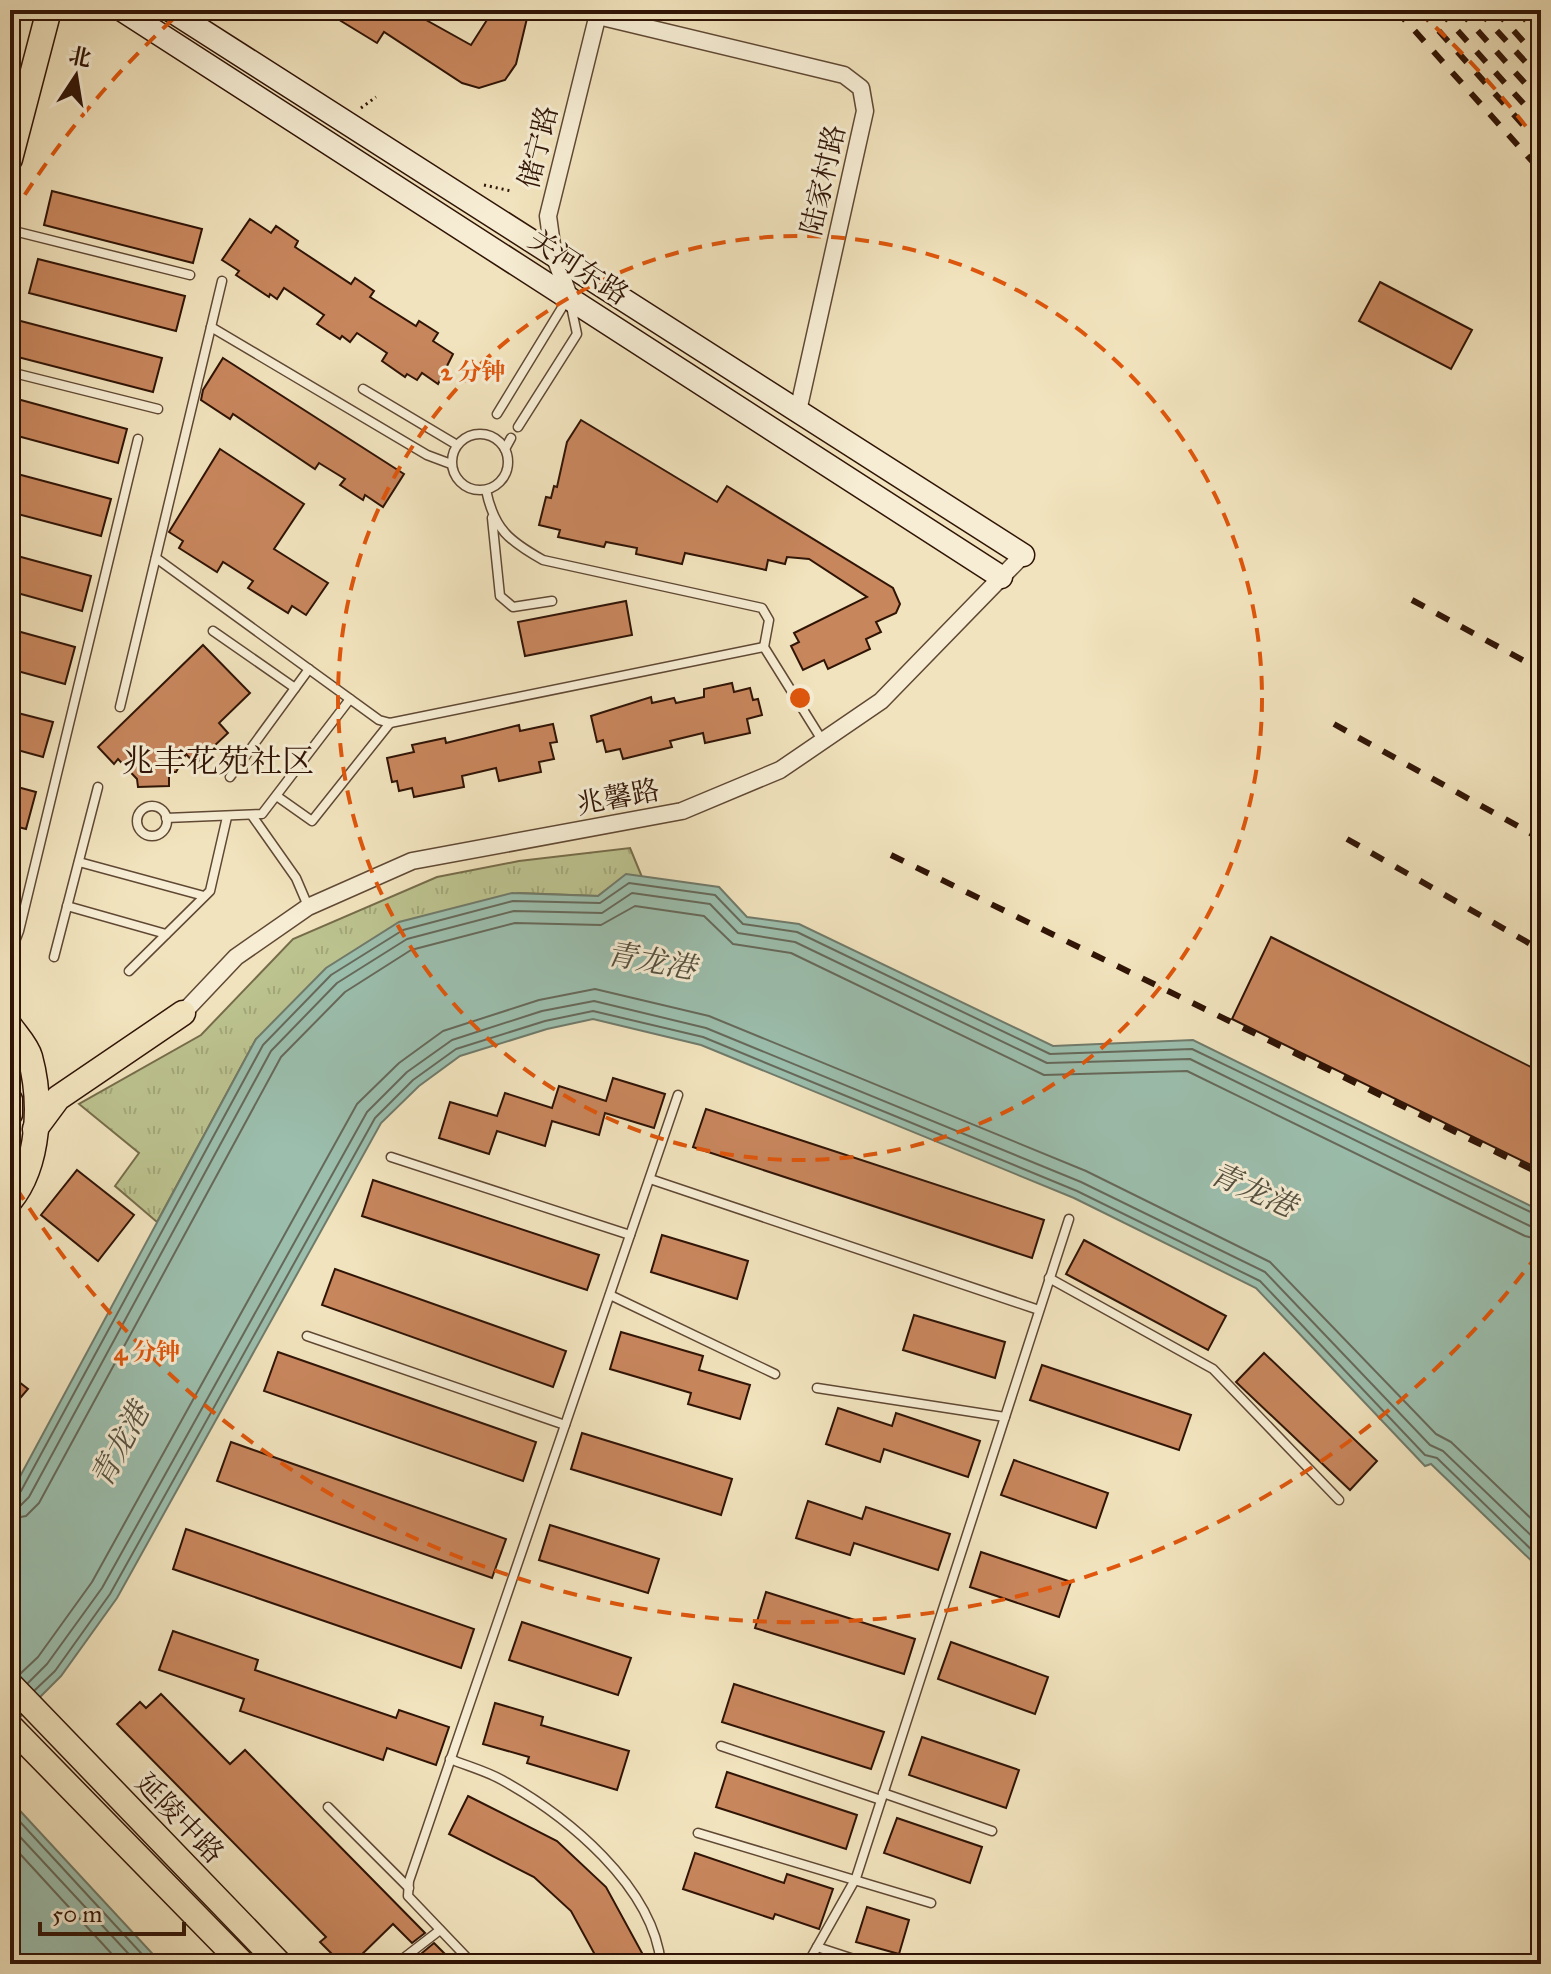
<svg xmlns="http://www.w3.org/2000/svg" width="1551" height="1974" viewBox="0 0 1551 1974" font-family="'IM FELL Great Primer','Noto Serif SC',serif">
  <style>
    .grass { fill: url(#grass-tufts); stroke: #766c4a; stroke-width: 2 }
    .water { fill: #9bbead; stroke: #707a6a; stroke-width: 2 }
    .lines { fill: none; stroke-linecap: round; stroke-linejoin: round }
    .shore { stroke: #66695a; stroke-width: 2 }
    .building { fill: #c8865d; stroke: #301406; stroke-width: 2 }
    .lane-casing { stroke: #604834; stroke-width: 11 }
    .street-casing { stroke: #604834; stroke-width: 19 }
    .secondary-casing { stroke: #301406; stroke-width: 25 }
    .primary-casing { stroke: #301406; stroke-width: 27 }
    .path { stroke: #301406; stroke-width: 3; stroke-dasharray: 2 4; stroke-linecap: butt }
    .lane { stroke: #f6edd4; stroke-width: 8 }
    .street { stroke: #f6edd4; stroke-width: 16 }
    .secondary { stroke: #f6edd4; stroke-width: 22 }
    .primary { stroke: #f1e3bd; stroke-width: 24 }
    .rail { stroke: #301406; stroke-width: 6; stroke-dasharray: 14 14; stroke-linecap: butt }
    .ring { fill: none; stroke: #df560c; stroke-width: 4; stroke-dasharray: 14 10 }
    .labels { text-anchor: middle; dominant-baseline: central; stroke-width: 6; stroke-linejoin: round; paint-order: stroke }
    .street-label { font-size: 28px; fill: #301406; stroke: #f6edd4 }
    .water-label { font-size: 30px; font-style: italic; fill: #555040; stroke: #f6edd4 }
    .quarter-label { font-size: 32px; fill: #301406; stroke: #f6edd4 }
    .centre { fill: #df560c; stroke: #f6edd4; stroke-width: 4 }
    .ring-label { font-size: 24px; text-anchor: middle; font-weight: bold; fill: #df560c; stroke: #f6edd4; stroke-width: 6; stroke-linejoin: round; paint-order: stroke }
  </style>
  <defs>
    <pattern id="grass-tufts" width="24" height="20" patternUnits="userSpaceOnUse" patternTransform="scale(2)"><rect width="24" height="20" fill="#bcc38f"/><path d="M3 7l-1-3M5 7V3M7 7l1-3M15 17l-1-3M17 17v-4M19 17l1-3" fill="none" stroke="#a2a77a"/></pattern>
  </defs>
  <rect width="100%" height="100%" fill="#f1e3bd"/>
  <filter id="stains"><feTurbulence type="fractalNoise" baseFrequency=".0025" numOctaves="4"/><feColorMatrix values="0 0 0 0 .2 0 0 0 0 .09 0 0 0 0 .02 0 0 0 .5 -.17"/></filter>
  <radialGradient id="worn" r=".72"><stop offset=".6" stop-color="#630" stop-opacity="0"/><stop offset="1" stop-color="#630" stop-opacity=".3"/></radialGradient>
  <polygon class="grass" points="630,848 642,877 626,875 598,896 518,893 256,1039 157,1222 115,1186 139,1153 79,1104 201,1035 293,939 437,877 519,861"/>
  <g class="water">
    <polygon points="626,874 719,887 747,917 799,924 1053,1046 1193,1040 1541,1211 1541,1570 1431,1464 1425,1466 1256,1288 1074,1198 701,1045 593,1019 547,1029 460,1056 419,1086 381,1123 117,1598 61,1676 10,1727 10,1495 256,1039 326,968 399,922 512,893 598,896"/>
    <polygon points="10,1800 162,1964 10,1964"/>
  </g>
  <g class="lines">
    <g class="shore">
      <polyline points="10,1497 21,1491 263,1045 331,975 403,930 513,901 600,903 629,883 715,895 743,924 797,932 1050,1054 1192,1049 1541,1217"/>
      <polyline points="10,1507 21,1505 29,1497 271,1051 337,983 407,939 514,911 602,913 632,893 710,904 738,933 795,942 1047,1063 1190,1059 1530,1226 1541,1228"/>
      <polyline points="10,1519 26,1516 39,1503 281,1057 345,992 411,950 515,923 601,925 635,906 704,916 733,944 791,953 1044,1075 1187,1071 1525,1236 1541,1240"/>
      <polyline points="20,1674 38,1657 92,1582 357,1104 399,1063 443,1031 539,1000 595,989 709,1016 1086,1171 1270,1262 1436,1434 1451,1442 1541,1528"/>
      <polyline points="28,1683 47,1664 102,1588 367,1112 407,1072 452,1040 542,1011 594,1001 706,1028 1081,1182 1265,1272 1430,1445 1443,1451 1541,1545"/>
      <polyline points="35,1690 55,1671 110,1594 375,1118 413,1080 456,1049 545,1021 593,1011 703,1037 1077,1191 1260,1281 1425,1455 1437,1458 1541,1559"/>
      <polyline points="10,1811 151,1964"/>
      <polyline points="10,1826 138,1964"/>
      <polyline points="10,1843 121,1964"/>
    </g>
  </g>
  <g class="building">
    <polygon points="323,10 408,10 471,45 492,12 508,15 509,10 529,10 516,64 505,80 479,88 462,83 384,32 377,43"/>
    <polygon points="52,191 202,229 193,263 44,225"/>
    <polygon points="250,219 271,233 276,226 298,241 295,247 351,284 355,278 374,291 370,297 416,326 419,321 438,333 433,341 453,354 438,384 422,373 417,380 407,374 405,377 382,361 387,353 357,333 350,342 342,336 340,339 317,324 324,315 284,288 277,299 270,294 269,297 236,275 239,271 222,260"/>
    <polygon points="38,259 185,296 176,331 29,293"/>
    <polygon points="1380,282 1472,330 1451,369 1359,321"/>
    <polygon points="13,319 162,358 153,392 10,355"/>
    <polygon points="223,358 404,474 383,507 365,495 363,500 340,485 345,479 319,463 315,469 233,414 230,419 201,400 203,390"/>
    <polygon points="10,397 127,429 118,463 10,434"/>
    <polygon points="581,420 717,502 727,486 893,588 900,604 896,613 876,622 881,632 866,639 870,649 828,669 824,660 803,670 791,646 799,642 794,633 867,597 809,559 787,557 785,564 768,560 766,570 685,553 682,564 636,554 637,548 606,542 604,547 558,537 560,530 539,525 546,497 551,498 554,486 557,487 567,442"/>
    <polygon points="220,449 304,504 274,549 328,583 306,615 292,606 288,613 248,588 253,581 223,562 217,572 179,548 183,541 169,532"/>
    <polygon points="10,472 111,499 101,536 10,512"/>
    <polygon points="10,554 91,576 82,611 10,591"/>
    <polygon points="626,601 632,635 525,656 518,622"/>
    <polygon points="10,629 75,647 65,684 10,669"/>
    <polygon points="203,645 250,693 219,723 228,733 195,764 186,754 176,772 169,772 169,786 138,787 137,779 118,759 114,764 98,747"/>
    <polygon points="732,683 734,692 750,688 753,700 758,699 762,715 747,719 750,733 705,743 703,733 670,741 672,747 623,759 620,749 606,752 603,740 597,742 591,716 651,697 652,703 674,698 676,703 704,697 704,689"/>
    <polygon points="10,711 53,722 43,757 10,748"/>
    <polygon points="553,724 557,742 550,743 554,759 539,762 541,772 499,781 496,768 462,776 464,787 414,797 412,788 399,791 397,781 392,782 387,758 414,752 412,745 445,738 446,743 519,725 520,731"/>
    <polygon points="10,785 36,792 26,829 10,825"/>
    <polygon points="1271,937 1541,1072 1541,1170 1232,1019"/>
    <polygon points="613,1078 665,1094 654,1128 605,1113 599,1135 552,1121 545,1146 497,1131 489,1154 439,1138 450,1102 497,1116 505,1093 552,1108 559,1086 606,1101"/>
    <polygon points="706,1109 1044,1220 1032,1258 693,1147"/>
    <polygon points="77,1170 134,1215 98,1261 41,1215"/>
    <polygon points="373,1180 599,1255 587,1290 362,1216"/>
    <polygon points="662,1235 748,1261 737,1299 651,1272"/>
    <polygon points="1084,1240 1226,1316 1208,1350 1066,1274"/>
    <polygon points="335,1269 566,1351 553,1387 322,1305"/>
    <polygon points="914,1315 1005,1342 995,1378 903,1350"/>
    <polygon points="621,1332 703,1356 699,1370 750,1385 740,1419 688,1404 691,1393 610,1369"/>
    <polygon points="278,1352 536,1442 523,1481 264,1391"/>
    <polygon points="1264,1353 1377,1461 1350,1490 1236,1382"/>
    <polygon points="1042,1365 1191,1415 1179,1450 1030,1400"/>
    <polygon points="10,1375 28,1389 10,1410"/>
    <polygon points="838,1408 892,1426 896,1413 980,1441 968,1477 884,1449 880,1462 826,1444"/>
    <polygon points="582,1433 732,1479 721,1515 571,1469"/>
    <polygon points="231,1442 506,1539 492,1578 217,1481"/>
    <polygon points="1014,1460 1108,1493 1096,1528 1001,1495"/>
    <polygon points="808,1501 862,1519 866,1507 950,1534 938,1570 854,1543 850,1555 796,1538"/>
    <polygon points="550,1525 659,1559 648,1593 539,1560"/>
    <polygon points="186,1529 474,1629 461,1668 173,1569"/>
    <polygon points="981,1552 1071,1582 1059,1617 970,1587"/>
    <polygon points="766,1592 915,1639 904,1674 755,1628"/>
    <polygon points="522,1622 631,1658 618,1695 509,1660"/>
    <polygon points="173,1631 258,1660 255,1670 396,1718 399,1710 449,1727 436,1765 387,1748 383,1760 240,1711 244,1699 159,1670"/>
    <polygon points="951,1642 1048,1677 1035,1714 938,1679"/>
    <polygon points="734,1684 884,1732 871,1769 722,1722"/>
    <polygon points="161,1694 230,1764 245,1750 425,1933 412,1943 393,1924 352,1964 342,1964 320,1942 326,1937 117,1724 140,1702 146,1708"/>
    <polygon points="495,1703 543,1717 541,1725 629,1751 617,1790 527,1763 529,1757 483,1744"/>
    <polygon points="922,1737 1019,1770 1006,1808 909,1775"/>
    <polygon points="727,1772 857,1815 846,1849 716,1807"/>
    <polygon points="468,1796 557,1841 606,1887 648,1964 600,1964 571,1911 534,1877 449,1834"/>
    <polygon points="897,1818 982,1847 970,1883 884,1853"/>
    <polygon points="695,1853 784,1883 787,1874 833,1889 819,1929 775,1914 773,1919 683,1889"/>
    <polygon points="867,1907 909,1920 899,1954 856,1942"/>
    <polygon points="434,1943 455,1964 433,1964 422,1953"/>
  </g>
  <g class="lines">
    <g class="lane-casing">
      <g id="lane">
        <polyline points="10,230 190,275"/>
        <polyline points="211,327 427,455 451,464"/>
        <polyline points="10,372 158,409"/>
        <polyline points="363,389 457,445"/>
        <polyline points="497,414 566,301"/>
        <polyline points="518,427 577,334 571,306"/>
        <circle cx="480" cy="462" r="28"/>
        <polyline points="505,449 511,438"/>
        <path d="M486,490C494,529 509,541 543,560L762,608L769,620L764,647L822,740"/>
        <polyline points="492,518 500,596 513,607 552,601"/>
        <polyline points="156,558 379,720 390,723 764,647"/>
        <polyline points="213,631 295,688"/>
        <polyline points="120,707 222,281"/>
        <polyline points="230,777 309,669"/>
        <polyline points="278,797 312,821 390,723"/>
        <circle cx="152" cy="821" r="15"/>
        <polyline points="253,817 296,878 308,906"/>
        <polyline points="166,818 262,814 350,699"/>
        <polyline points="79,862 204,896"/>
        <polyline points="67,906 166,934"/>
        <polyline points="10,954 19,931 138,439"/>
        <polyline points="54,957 98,787"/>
        <polyline points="129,971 210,891 227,817"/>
        <polyline points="391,1157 630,1235"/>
        <polyline points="650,1179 1039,1310"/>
        <polyline points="1049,1278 1213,1369 1339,1500"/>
        <polyline points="610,1295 775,1374"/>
        <polyline points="307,1336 565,1425"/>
        <polyline points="817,1388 1005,1417"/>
        <polyline points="721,1746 881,1800"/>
        <path d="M450,1759C467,1766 486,1771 502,1780C567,1816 653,1886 661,1964"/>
        <polyline points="883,1793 992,1831"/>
        <polyline points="328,1807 409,1888"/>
        <polyline points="698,1833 931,1903"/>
        <polyline points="817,1947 869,1964"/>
        <polyline points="396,1964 440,1930"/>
        <polyline points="473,1964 408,1896 409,1881 678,1095"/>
        <polyline points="795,1964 808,1963 856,1878 1069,1219"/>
      </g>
    </g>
    <g class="street-casing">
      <g id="street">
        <polyline points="598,16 844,75 861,88 865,111 798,411"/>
        <polyline points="569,296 553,252 548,216 599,10"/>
        <polyline points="183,1013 236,957 308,907 412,861 682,811 780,770 881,701 1023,555"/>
      </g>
    </g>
    <g class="secondary-casing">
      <g id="secondary">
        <polyline points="122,10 1001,577"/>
        <polyline points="170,10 1023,555"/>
      </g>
    </g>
    <g class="primary-casing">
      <g id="primary">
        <polyline points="10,159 49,10"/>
        <path d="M10,1026C17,1036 27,1046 30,1057C42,1101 40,1164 10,1201"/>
        <polyline points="10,1100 10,1114"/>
        <polyline points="35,1129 58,1098 183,1013"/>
        <polyline points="10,1684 280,1964"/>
        <polyline points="10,1726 243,1964"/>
      </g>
    </g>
    <g class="path">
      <polyline points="361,108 376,97"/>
      <polyline points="484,185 511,191"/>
    </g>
    <use href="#lane" class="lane"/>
    <use href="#street" class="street"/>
    <use href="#secondary" class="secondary"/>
    <use href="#primary" class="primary"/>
    <g class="rail">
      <polyline points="1396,10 1541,171"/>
      <polyline points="1420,10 1541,145"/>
      <polyline points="1439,10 1541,123"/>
      <polyline points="1459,10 1541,101"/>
      <polyline points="1478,10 1541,79"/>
      <polyline points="1495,10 1541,61"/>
      <polyline points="1517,10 1541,37"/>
      <polyline points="1412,600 1541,670"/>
      <polyline points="1334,724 1541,839"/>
      <polyline points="1347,839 1541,950"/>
      <polyline points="891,855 1541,1174"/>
    </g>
  </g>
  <g class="ring">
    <circle cx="800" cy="698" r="462"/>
    <path d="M1538 1254A924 924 0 0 1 12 1181M12 215A924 924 0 0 1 182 11M1418 11A924 924 0 0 1 1538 142"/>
  </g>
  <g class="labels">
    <g class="street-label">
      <text transform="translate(538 147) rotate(-76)">储宁路</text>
      <text transform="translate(823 180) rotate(-77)">陆家村路</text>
      <text transform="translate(579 267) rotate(33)">关河东路</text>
      <text transform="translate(618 797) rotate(-11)">兆馨路</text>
      <text transform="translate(180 1818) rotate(46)">延陵中路</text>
    </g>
    <g class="water-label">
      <text transform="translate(651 961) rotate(10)">青龙港</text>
      <text transform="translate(1253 1190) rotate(24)">青龙港</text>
      <text transform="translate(120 1445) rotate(-62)">青龙港</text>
    </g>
    <g class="quarter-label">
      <text x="218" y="761">兆丰花苑社区</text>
    </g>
  </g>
  <circle cx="800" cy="698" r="12" class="centre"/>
  <g class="ring-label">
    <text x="473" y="380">2 分钟</text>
    <text x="147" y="1360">4 分钟</text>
  </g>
  <rect width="1551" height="1974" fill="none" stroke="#f1e3bd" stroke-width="40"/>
  <rect x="12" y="12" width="1527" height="1950" fill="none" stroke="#301406" stroke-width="4"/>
  <rect x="20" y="20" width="1511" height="1934" fill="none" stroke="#301406" stroke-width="2"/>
  <g transform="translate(76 76) rotate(12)" stroke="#f6edd4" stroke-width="6" paint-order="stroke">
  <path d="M0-6L14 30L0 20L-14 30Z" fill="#301406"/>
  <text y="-12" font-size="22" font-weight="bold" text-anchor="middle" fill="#301406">北</text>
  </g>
  <path d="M40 1922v12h144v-12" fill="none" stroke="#301406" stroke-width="4"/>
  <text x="52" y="1922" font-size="24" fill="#301406" stroke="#f6edd4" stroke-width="6" paint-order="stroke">50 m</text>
  <rect width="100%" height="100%" filter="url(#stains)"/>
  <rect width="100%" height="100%" fill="url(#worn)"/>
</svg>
